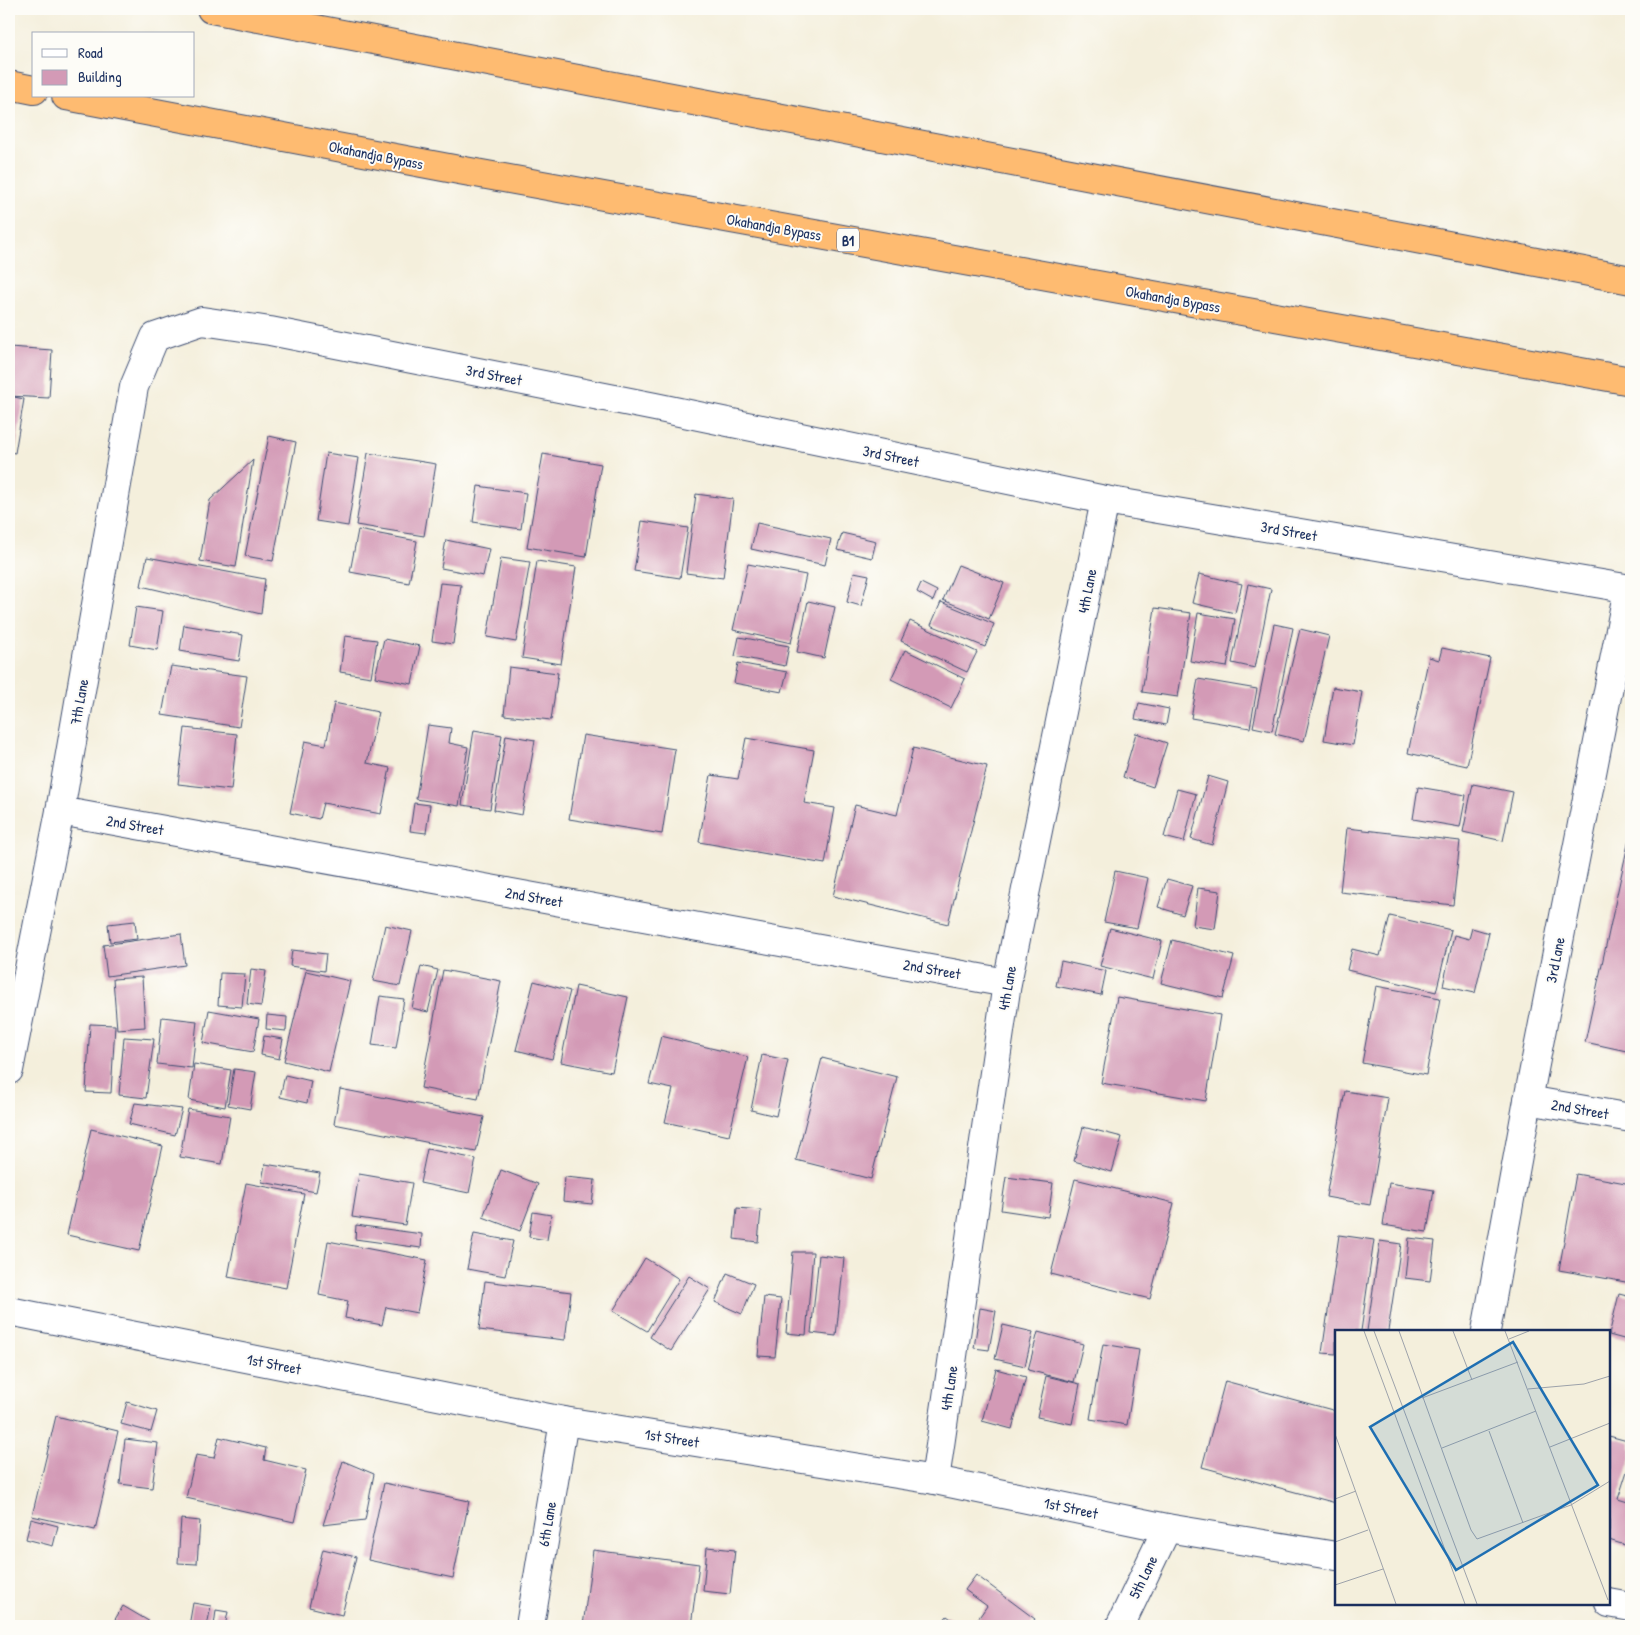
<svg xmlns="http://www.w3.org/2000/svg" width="1640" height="1635" viewBox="0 0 1640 1635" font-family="'Patrick Hand',sans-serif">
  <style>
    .building { fill: #d39ab6 }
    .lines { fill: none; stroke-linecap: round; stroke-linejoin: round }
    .street-casing { stroke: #3c4c71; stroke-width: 30 }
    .highway-casing { stroke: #3c4c71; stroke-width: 30 }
    .street { stroke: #fff; stroke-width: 28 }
    .highway { stroke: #febb71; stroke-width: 28 }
    .labels { text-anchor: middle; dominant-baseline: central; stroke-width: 4; stroke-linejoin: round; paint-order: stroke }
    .shield { fill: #fdfcf7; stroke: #5f6c8c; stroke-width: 1 }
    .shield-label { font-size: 14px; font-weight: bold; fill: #1b2f5e }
    .street-label { font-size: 15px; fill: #1b2f5e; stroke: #fdfcf7 }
    .inset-road { fill: none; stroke: #9da2aa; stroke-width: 1 }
    .view { fill: #1f6fb2; fill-opacity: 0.15; stroke: #1f6fb2; stroke-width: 2.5 }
    .inset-edge { fill: none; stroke: #1b2f5e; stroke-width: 2.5 }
  </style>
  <rect width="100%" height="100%" fill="#fdfcf7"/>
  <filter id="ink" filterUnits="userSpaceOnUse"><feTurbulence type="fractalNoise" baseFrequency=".02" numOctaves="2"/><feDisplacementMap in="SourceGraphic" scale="10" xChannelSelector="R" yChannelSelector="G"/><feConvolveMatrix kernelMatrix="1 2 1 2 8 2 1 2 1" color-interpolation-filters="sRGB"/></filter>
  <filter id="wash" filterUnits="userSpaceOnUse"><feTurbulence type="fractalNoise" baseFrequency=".0096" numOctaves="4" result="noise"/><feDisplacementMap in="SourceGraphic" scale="20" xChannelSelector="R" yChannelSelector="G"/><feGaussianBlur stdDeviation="1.12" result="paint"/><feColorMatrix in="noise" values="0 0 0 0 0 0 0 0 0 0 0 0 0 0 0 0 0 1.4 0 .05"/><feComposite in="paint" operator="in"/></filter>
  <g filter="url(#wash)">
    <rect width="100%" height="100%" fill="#f4efdc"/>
    <g id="blocks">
      <g class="building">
        <polygon points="9,347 52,350 49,398 9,396"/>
        <polygon points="9,396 24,399 15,453 9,452"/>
        <polygon points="269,436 296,442 273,561 245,556"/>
        <polygon points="326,453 359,458 348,526 316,521"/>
        <polygon points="368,453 436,464 424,536 356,525"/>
        <polygon points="543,454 601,464 586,557 527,547"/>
        <polygon points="253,460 236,567 200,561 210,500"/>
        <polygon points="478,486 526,493 521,529 473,522"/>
        <polygon points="696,494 733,499 723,578 686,573"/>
        <polygon points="642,521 688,528 680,578 634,571"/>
        <polygon points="757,523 831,539 825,565 751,549"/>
        <polygon points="358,530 417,541 409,583 350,572"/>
        <polygon points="842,533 876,541 872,558 837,550"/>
        <polygon points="446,540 489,549 483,576 441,568"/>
        <polygon points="147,557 265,579 261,614 141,586"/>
        <polygon points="501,558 530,562 516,642 487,637"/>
        <polygon points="537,561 576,567 561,664 522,658"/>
        <polygon points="748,564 806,575 791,643 733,630"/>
        <polygon points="958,565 1004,583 989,619 943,600"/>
        <polygon points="854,572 869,575 861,606 847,602"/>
        <polygon points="1199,574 1242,584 1235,613 1192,603"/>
        <polygon points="440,583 461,585 453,644 432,641"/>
        <polygon points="921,583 937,591 933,601 917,592"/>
        <polygon points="1248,584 1271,589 1255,668 1232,663"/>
        <polygon points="808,601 835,607 824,658 797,652"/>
        <polygon points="941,602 994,624 985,647 931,625"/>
        <polygon points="136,607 163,611 157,650 130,645"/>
        <polygon points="1155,608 1191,613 1178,697 1142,692"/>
        <polygon points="1198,613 1235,619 1227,667 1190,661"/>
        <polygon points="910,621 977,652 967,672 901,641"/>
        <polygon points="1274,624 1293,628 1272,731 1253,727"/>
        <polygon points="184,625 243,635 239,661 180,651"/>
        <polygon points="1300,629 1329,636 1304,741 1275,734"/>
        <polygon points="345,636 377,640 371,677 340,672"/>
        <polygon points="739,637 789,646 785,666 735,656"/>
        <polygon points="384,639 420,646 412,684 375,677"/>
        <polygon points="1442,648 1490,658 1467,766 1408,753 1429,657 1439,660"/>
        <polygon points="905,650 965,679 951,708 891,679"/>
        <polygon points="738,663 787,672 782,692 734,683"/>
        <polygon points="171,666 247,676 239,727 162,715"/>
        <polygon points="509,667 558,673 551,720 504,715"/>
        <polygon points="1198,679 1257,689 1250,728 1191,718"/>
        <polygon points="1333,687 1362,692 1353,745 1324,740"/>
        <polygon points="334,703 378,712 367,763 390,768 381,814 323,803 319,819 290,813 305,741 326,745"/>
        <polygon points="1139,703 1169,709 1166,725 1135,719"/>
        <polygon points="428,725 451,728 449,743 468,747 459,806 416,799"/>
        <polygon points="185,728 237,734 231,790 178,784"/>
        <polygon points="474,730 502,735 490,809 462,805"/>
        <polygon points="1136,733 1167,743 1153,787 1123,777"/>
        <polygon points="506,735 535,740 522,815 494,810"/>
        <polygon points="583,735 675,749 662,834 569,819"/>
        <polygon points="746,738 814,750 804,803 835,808 825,864 699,842 711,775 738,779"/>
        <polygon points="913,748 987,766 948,924 833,896 855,805 897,815"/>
        <polygon points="1208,776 1228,782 1212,845 1191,839"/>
        <polygon points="1473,784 1513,792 1503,841 1463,832"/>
        <polygon points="1418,787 1466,795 1460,827 1413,819"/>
        <polygon points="1177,789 1196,794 1184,842 1164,837"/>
        <polygon points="414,803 430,805 426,833 410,831"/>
        <polygon points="1347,828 1460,841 1453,905 1340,892"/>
        <polygon points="1630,835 1631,835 1631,1052 1585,1042"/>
        <polygon points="1115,871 1148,878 1137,928 1104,922"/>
        <polygon points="1167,879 1192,886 1183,915 1158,907"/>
        <polygon points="1198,888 1220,891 1215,929 1193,926"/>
        <polygon points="1390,916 1451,930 1436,992 1347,970 1352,949 1380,956"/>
        <polygon points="135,921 137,939 110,942 108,924"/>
        <polygon points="385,925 412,931 400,986 373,981"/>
        <polygon points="1110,928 1162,941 1153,979 1100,966"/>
        <polygon points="1472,928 1489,933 1475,993 1443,986 1454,935 1469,939"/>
        <polygon points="181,934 185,965 107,976 103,945"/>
        <polygon points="1172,940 1234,956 1223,998 1161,983"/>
        <polygon points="292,950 326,954 324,971 290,966"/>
        <polygon points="1061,961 1106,971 1101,995 1056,986"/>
        <polygon points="421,966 438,970 428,1012 412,1008"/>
        <polygon points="251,969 266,971 261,1006 247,1004"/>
        <polygon points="443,970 501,981 478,1099 421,1088"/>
        <polygon points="306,971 350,981 329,1072 284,1061"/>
        <polygon points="220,973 245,974 242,1007 218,1005"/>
        <polygon points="142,977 145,1027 117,1029 113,979"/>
        <polygon points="534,981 570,991 552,1059 516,1050"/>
        <polygon points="576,986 628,997 612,1072 561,1062"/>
        <polygon points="1376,986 1440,998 1426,1075 1362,1063"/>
        <polygon points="380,996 404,999 396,1048 372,1045"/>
        <polygon points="1117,997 1220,1015 1206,1101 1101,1083"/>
        <polygon points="209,1010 259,1019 253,1052 203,1043"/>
        <polygon points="267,1015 287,1017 286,1031 266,1029"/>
        <polygon points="162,1017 197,1021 192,1068 157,1064"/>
        <polygon points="90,1024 115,1025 111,1093 86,1092"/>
        <polygon points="264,1036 283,1039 279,1059 261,1055"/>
        <polygon points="661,1036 748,1057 729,1136 665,1122 673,1089 649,1084"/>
        <polygon points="124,1037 154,1039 146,1098 119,1095"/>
        <polygon points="762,1055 788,1060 776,1116 751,1110"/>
        <polygon points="822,1058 897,1077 871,1179 796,1160"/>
        <polygon points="194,1064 231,1070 225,1107 189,1100"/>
        <polygon points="234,1069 256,1072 250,1109 228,1105"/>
        <polygon points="285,1075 311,1081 307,1103 280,1097"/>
        <polygon points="340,1089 484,1117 476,1152 334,1124"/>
        <polygon points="1345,1091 1388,1098 1370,1205 1326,1197"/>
        <polygon points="135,1103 182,1109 175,1135 129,1124"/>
        <polygon points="188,1109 230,1116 222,1164 180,1157"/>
        <polygon points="1083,1127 1122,1137 1112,1172 1074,1161"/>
        <polygon points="91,1129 163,1146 139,1251 67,1235"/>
        <polygon points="427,1149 476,1159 469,1193 420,1183"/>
        <polygon points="265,1164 320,1173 316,1192 262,1182"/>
        <polygon points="501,1170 538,1184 520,1231 483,1217"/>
        <polygon points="359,1174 412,1183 405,1225 352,1217"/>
        <polygon points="1576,1174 1631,1184 1631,1283 1559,1270"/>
        <polygon points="565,1177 595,1180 592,1204 563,1201"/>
        <polygon points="1006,1177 1053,1183 1048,1217 1001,1210"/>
        <polygon points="1075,1179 1174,1203 1150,1299 1051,1274"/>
        <polygon points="246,1183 304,1194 286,1288 228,1277"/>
        <polygon points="1389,1183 1434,1190 1427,1232 1383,1225"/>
        <polygon points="737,1208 761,1210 758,1242 734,1239"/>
        <polygon points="533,1212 551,1215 547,1240 529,1237"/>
        <polygon points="356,1225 422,1234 421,1248 355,1239"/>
        <polygon points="474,1234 513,1241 505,1276 467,1269"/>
        <polygon points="1339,1235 1374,1240 1361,1331 1336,1331 1336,1354 1322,1353"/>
        <polygon points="1409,1238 1435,1241 1430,1281 1405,1278"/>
        <polygon points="328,1241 427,1260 417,1313 386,1307 382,1325 345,1318 348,1301 319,1295"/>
        <polygon points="1380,1241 1401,1244 1388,1331 1367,1331"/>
        <polygon points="793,1252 813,1252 806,1335 786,1333"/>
        <polygon points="819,1255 844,1258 836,1336 811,1333"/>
        <polygon points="645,1258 679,1279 647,1331 613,1311"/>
        <polygon points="727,1273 754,1284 742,1314 715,1302"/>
        <polygon points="689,1276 710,1289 671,1351 650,1337"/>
        <polygon points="485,1281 571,1292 565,1340 479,1330"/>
        <polygon points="1619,1294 1631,1297 1631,1341 1609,1335"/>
        <polygon points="764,1297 781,1299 775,1357 758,1356"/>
        <polygon points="980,1308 996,1311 989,1350 974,1348"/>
        <polygon points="1003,1325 1033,1332 1025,1366 995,1359"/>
        <polygon points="1038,1332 1083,1344 1074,1382 1028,1370"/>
        <polygon points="1103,1344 1139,1350 1127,1425 1090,1419"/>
        <polygon points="996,1369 1026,1377 1012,1429 982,1421"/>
        <polygon points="1046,1376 1080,1384 1072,1424 1037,1417"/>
        <polygon points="1225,1381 1336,1411 1336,1503 1202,1467"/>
        <polygon points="127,1402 157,1411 151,1432 121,1424"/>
        <polygon points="56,1416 118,1431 95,1530 32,1516"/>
        <polygon points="1609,1436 1631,1442 1631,1459 1618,1499 1631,1503 1631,1547 1609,1540"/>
        <polygon points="219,1437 266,1448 264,1460 306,1470 294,1522 186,1498 196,1455 214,1458"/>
        <polygon points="125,1439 158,1443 152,1488 120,1484"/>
        <polygon points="343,1461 374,1474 365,1520 323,1525"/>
        <polygon points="384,1483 469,1501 453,1578 368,1560"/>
        <polygon points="31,1519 58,1526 53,1546 26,1539"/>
        <polygon points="181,1519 200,1521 197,1564 178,1563"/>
        <polygon points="707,1547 735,1550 730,1594 703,1591"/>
        <polygon points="323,1549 356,1557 342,1615 309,1607"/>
        <polygon points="593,1550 699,1564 691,1626 583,1626"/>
        <polygon points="976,1575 1035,1619 1030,1626 973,1626 987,1606 965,1590"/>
        <polygon points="193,1603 211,1606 207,1626 189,1626"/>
        <polygon points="123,1606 157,1626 111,1626"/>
        <polygon points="216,1610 228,1612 225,1626 214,1626"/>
        <polygon points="947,1616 958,1624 957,1626 939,1626"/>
      </g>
    </g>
  </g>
  <g filter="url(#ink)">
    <use href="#blocks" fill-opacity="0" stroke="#3c4c71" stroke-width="1"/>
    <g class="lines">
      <g class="street-casing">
        <g id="street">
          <polyline points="60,811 1007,983"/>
          <polyline points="9,1070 60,811 134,387 155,337 202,321 270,331 655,407 1105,500 1631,589"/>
          <polyline points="1528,1100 1631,1118"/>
          <polyline points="9,1311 564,1421 935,1480 1167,1528 1336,1556"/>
          <polyline points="1486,1331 1528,1100 1628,589"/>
          <polyline points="935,1480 1007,983 1105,500"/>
          <polyline points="1609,1603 1631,1607"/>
          <polyline points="530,1626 564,1421"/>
          <polyline points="1120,1626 1167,1528"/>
        </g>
      </g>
      <g class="highway-casing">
        <g id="highway">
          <polyline points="211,9 1631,280"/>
          <polyline points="9,85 34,90"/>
          <polyline points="66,96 459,170 1631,381"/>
        </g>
      </g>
      <use href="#street" class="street"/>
      <use href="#highway" class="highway"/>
    </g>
  </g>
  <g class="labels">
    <rect class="shield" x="837" y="228.5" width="22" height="23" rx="4"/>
    <g class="shield-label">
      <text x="848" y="240">B1</text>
    </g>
    <g class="street-label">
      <text transform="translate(376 155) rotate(11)">Okahandja Bypass</text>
      <text transform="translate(774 227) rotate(10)">Okahandja Bypass</text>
      <text transform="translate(1173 299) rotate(10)">Okahandja Bypass</text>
      <text transform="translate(494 375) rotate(11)">3rd Street</text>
      <text transform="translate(891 456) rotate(12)">3rd Street</text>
      <text transform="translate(1289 531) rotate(10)">3rd Street</text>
      <text transform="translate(1087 591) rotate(-79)">4th Lane</text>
      <text transform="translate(79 702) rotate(-80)">7th Lane</text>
      <text transform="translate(135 825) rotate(10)">2nd Street</text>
      <text transform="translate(534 897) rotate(10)">2nd Street</text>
      <text transform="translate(1555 960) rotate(-79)">3rd Lane</text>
      <text transform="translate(932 969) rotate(10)">2nd Street</text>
      <text transform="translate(1007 988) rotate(-80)">4th Lane</text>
      <text transform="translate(1580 1109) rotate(10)">2nd Street</text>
      <text transform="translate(274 1364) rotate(11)">1st Street</text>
      <text transform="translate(949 1388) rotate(-82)">4th Lane</text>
      <text transform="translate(672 1438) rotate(9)">1st Street</text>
      <text transform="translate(1071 1508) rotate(12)">1st Street</text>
      <text transform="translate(547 1524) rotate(-80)">6th Lane</text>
      <text transform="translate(1143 1577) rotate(-64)">5th Lane</text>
    </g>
  </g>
  <g transform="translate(1335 1330)">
    <rect width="275" height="275" fill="#f4efdc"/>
    <path class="inset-road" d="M29,1L130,274M39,1L142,274M64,1L136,200L142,209L236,175L275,151M118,1L137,50M170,1L273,270M174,9L194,1M193,59L249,54L275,46M87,68L183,32M154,101L188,193M0,104L61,274M215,117L275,93M107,118L201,81M0,169L21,161M0,212L33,200M0,255L48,239"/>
    <path class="view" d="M178,12L263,155L121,240L35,97Z"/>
    <rect width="275" height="275" class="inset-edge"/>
  </g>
  <rect width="1640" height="1635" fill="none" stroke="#fdfcf7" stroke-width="30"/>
  <rect x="32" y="32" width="162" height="65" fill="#fdfcf7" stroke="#a3aaba"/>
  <rect x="42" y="49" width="25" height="8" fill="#ffffff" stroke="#a3aaba"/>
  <text x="78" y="58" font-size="15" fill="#1b2f5e">Road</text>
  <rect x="42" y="70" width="25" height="15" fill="#d39ab6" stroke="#a3aaba"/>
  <text x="78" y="82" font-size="15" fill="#1b2f5e">Building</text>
</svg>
